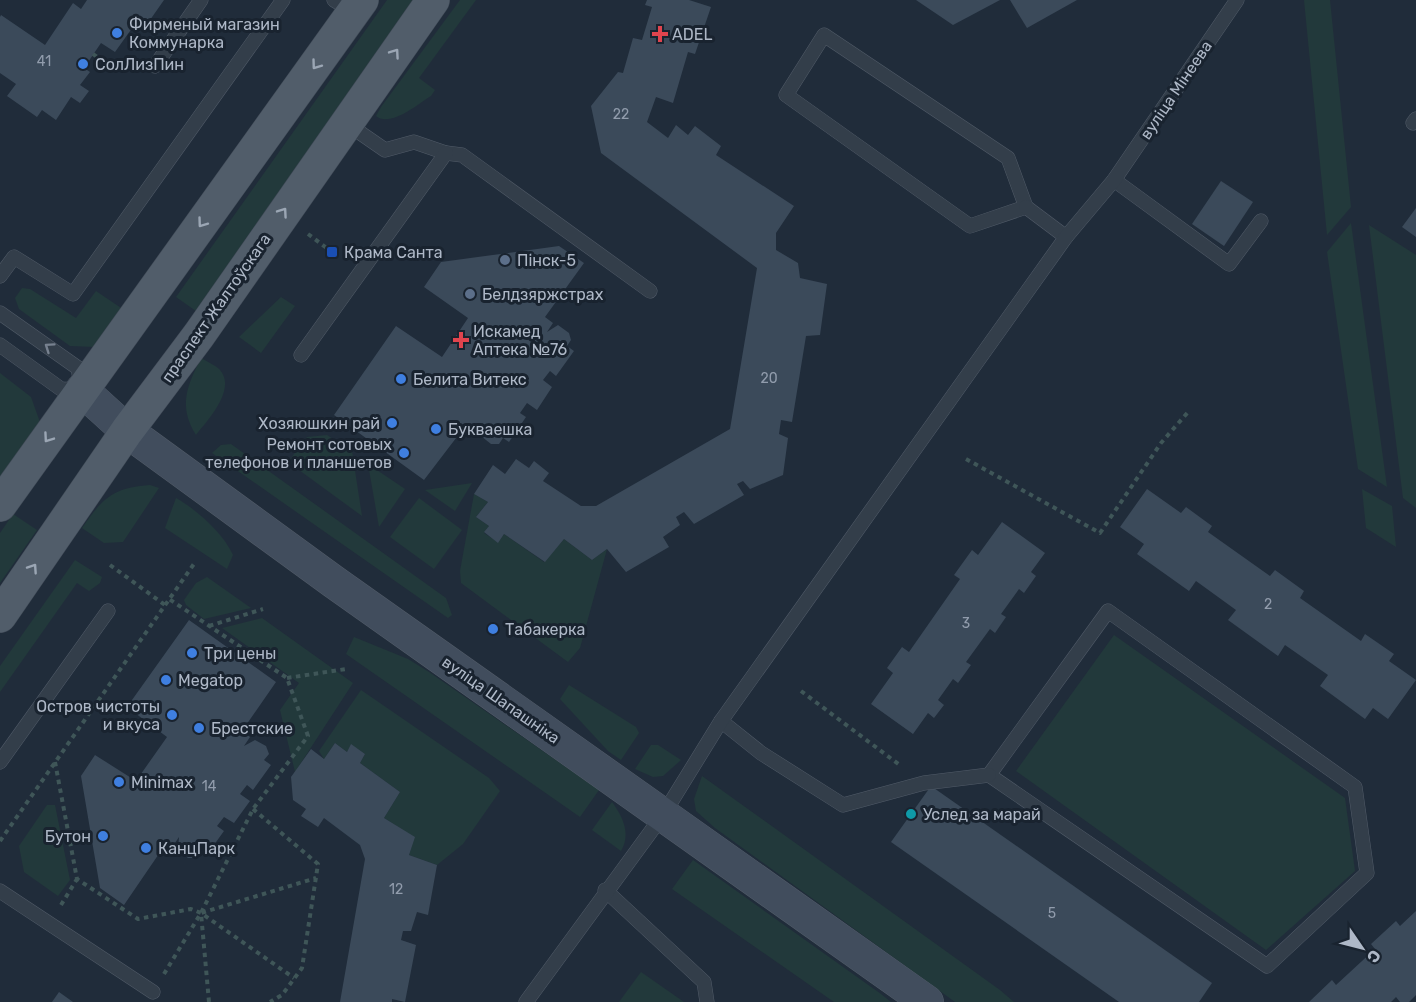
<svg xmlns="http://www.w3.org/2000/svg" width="1416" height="1002" viewBox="0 0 1416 1002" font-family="Rubik,sans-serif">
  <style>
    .green { fill: #22393b }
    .building { fill: #3b4a5a }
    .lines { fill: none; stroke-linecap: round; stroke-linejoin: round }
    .lane-casing { stroke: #515b68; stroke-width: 15 }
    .secondary-casing { stroke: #515b68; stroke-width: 34 }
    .primary-casing { stroke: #3d4754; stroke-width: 34 }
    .path { stroke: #3f5658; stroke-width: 4; stroke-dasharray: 4.5 4.5; stroke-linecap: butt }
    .lane { stroke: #333e4a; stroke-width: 14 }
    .secondary { stroke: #414d5d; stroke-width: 33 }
    .primary { stroke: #515d6a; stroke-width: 33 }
    .oneway { stroke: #9ba6b4 }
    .oneway2 { stroke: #77818f }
    .shop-dot { fill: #3f7fe0; stroke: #19232f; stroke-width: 2 }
    .health-dot { fill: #e0444e; stroke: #19232f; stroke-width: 2 }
    .transit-dot { fill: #1a4fb4; stroke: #19232f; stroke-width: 2 }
    .service-dot { fill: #5c6f8a; stroke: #19232f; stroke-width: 2 }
    .culture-dot { fill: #0f9aa8; stroke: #19232f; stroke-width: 2 }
    .labels { text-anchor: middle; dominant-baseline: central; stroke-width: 6; stroke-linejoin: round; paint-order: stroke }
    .number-label { font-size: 14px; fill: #919cac }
    .poi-label { font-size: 16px; fill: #aeb8c7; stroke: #19232f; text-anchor: start }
    .street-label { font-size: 16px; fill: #aeb8c7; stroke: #19232f }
  </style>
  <rect width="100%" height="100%" fill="#202c3a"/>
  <g class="green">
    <polygon points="387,0 424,0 203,316 176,297"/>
    <path d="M460,0H476L419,78L435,90L431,96C418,104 390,128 376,116L381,107Z"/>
    <polygon points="1304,0 1330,0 1351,207 1327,235"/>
    <polygon points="1351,223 1387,487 1358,469 1327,252"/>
    <polygon points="1369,225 1416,255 1416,508 1403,498"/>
    <polygon points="22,288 30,289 76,318 96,291 130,314 95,347 70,346 19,309 15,298"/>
    <polygon points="281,297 295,306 261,353 239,337"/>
    <path d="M201,358C206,361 213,364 218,368C239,387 208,420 196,435C178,406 187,386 201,358Z"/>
    <polygon points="0,373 31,397 41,425 0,477"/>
    <polygon points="327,435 352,451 362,516 288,462 307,437"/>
    <polygon points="231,444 446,598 452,615 448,618 212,453 221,445"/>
    <polygon points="368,464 405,489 379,527"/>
    <polygon points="472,483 455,511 425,490"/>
    <path d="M150,485L159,488L123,542L104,543L82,528C103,498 112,488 150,485Z"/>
    <polygon points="1362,489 1392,506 1396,547 1366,528"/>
    <polygon points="474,494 488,502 476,517 489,526 484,533 498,542 504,534 544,562 564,539 592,560 607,549 580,648 568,662 461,583 460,571"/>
    <path d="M176,498C197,510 223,533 233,555L227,569L165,528Z"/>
    <polygon points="419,498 462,530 434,569 390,537"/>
    <polygon points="13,514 37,530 0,583 0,533"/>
    <polygon points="75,560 102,577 100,583 89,591 77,583 0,692 0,666"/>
    <polygon points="207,577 251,608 204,619 186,605 184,600 196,583"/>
    <polygon points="262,618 353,683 295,772 280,710 299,683 222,628"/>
    <polygon points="1114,635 1345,798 1355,871 1266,950 1016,771"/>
    <polygon points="354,637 408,659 429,672 599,790 580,817 346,654"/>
    <polygon points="569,685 636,727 639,733 621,760 608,751 560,699"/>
    <polygon points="361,690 489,778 500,791 463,844 437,865 409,855 414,837 384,818 400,792 360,763 365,754 351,745 347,752 335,743 324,759 319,751"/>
    <polygon points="651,745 658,745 681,760 663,776 653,777 635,769"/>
    <polygon points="702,776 1000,990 1014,1002 955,1002 715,828 696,811 694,799"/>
    <path d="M612,802C623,817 631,834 621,851L592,830Z"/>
    <polygon points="47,805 55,805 70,880 58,896 24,872 19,846"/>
    <polygon points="693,860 881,994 891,1002 834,1002 672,889"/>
    <polygon points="641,972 684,1002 619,1002"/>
  </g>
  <g class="building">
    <polygon points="87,0 164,0 143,30 135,24 115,52 101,43 84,68 90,72 80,85 89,91 80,103 71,97 56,120 42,110 37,117 7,96 16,84 0,73 0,17 1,15 45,45 73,3 81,9"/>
    <polygon points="647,0 689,0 711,7 695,54 688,52 673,103 656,97 647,122 668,138 676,125 688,135 695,126 721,146 716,155 794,206 776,233 776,250 798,263 800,278 827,284 820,335 806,336 792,422 781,420 779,434 788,438 783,475 750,489 743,481 737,484 744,495 694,524 684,512 676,517 680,525 663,537 669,547 626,572 607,549 592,560 564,539 545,562 504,534 498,543 484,532 489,526 476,517 488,502 474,494 493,465 505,474 516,459 529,468 534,461 549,473 543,481 581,506 596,506 730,429 757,268 601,153 591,106 618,72 623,73 633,38 642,40 652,7 645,5"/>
    <polygon points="916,0 1000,0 953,25"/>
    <polygon points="1010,0 1077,0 1027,28"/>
    <polygon points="1221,181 1253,202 1224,246 1192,224"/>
    <polygon points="1416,208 1416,237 1402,227"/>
    <polygon points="559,246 584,263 545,317 553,323 547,332 558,325 569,333 571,340 567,346 574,351 556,376 550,371 543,380 552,387 537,410 527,403 520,413 526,417 509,442 503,438 499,444 491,444 481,436 483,423 476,433 466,425 424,480 334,415 396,326 442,357 468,318 424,287 441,262"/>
    <polygon points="1147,489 1181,513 1186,507 1212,526 1208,532 1270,576 1275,570 1304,591 1300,598 1361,641 1365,634 1394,654 1389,661 1416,680 1388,719 1373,708 1365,719 1320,686 1328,675 1285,645 1278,656 1228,620 1236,610 1196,581 1189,591 1137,554 1144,544 1120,527"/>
    <polygon points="1002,522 1045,553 1031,572 1036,576 1024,593 1019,589 1001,614 1006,617 995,633 990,629 966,662 971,665 958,683 953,679 938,700 944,705 934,718 928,713 913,734 871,704 893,673 887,668 902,647 909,652 960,579 954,575 972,550 978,555"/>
    <polygon points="189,620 276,682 242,731 250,737 244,746 255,740 266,746 269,754 264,760 271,765 253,790 247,785 240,794 250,801 234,823 224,817 217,826 224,831 206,856 201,852 196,858 188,858 178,850 179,837 173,846 167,842 124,905 100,888 81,776 95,755 136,781 167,737 127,707"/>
    <polygon points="335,743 347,752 351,744 365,754 360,763 400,792 384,818 415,837 409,855 437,865 428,915 417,912 411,931 403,931 401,940 416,945 405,1002 392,999 392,1002 340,1002 365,859 360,845 324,818 318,827 301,816 306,809 293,800 291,777 311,749 324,759"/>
    <polygon points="931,786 1212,983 1199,1002 1119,1002 891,842"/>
    <polygon points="1416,911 1416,995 1409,1002 1400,1002 1396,997 1391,1002 1309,1002 1332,980 1336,985 1375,949 1371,944 1396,921 1400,926"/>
    <polygon points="59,992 73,1002 52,1002"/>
  </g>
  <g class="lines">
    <g class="lane-casing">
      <g id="lane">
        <polyline points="334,0 354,12"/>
        <polygon points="824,35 1008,158 1026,207 970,226 786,95"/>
        <polyline points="155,66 201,0"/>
        <polyline points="346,123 385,150 414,142 446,153 462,155 650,291"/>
        <polyline points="1413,123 1416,119"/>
        <polyline points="1114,180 1229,264 1261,221"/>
        <polyline points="1026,207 1066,237"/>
        <polyline points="0,276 14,257 73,294 283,0"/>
        <polyline points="0,313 78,368 82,390 61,389 0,345"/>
        <polyline points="301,355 446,153"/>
        <polygon points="1108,611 1355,787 1367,873 1267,966 989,775"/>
        <polyline points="721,721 761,753 843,805 924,783 989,775"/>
        <polyline points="0,762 108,611"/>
        <polyline points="605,890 704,982 707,1002"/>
        <polyline points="0,891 153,992"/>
        <polyline points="526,1002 663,815 721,721 1066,237 1114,180 1237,0"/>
      </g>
    </g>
    <g class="secondary-casing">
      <polyline id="secondary" points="82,390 127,431 334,582 927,1002"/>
    </g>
    <g class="primary-casing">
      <g id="primary">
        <polyline points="0,505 362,0"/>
        <polyline points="0,616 127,431 199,335 433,0"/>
      </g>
    </g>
    <g class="path">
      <polyline points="93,54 104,62"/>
      <polyline points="308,234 332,252"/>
      <polyline points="966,459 1100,533 1161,443 1189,411"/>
      <polyline points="110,565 165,605"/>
      <polyline points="209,626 263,609"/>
      <polyline points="287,678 346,669"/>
      <polyline points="801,691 901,766"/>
      <polyline points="55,762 77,879 138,919 191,909 201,913 294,978"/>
      <polyline points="253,809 318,864 302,968 282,995 270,1002"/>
      <polyline points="0,841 196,561"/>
      <polyline points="61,905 77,879"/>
      <polyline points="164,974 201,913 253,809 308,736 287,678 169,599"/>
      <polyline points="209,1002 201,913 316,878"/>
    </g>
    <use href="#lane" class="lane"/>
    <use href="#secondary" class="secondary"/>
    <use href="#primary" class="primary"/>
  </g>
  <defs><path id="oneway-chevron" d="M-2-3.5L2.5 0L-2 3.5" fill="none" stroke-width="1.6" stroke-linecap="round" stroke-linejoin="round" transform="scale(1.5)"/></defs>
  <g class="oneway">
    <use href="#oneway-chevron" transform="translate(395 53) rotate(-55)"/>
    <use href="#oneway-chevron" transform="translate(316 65) rotate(126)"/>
    <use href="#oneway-chevron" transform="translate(283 212) rotate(-55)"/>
    <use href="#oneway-chevron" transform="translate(202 223) rotate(126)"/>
    <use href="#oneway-chevron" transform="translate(48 438) rotate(125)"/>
    <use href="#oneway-chevron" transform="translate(33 568) rotate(-56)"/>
  </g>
  <use class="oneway2" href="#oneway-chevron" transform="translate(49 347) rotate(-145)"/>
  <g class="shop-dot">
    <circle cx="117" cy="33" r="6"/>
    <circle cx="83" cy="64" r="6"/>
    <circle cx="401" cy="379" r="6"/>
    <circle cx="392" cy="423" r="6"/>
    <circle cx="436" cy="429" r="6"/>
    <circle cx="404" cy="453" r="6"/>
    <circle cx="493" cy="629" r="6"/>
    <circle cx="192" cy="653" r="6"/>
    <circle cx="166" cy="680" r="6"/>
    <circle cx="172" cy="715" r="6"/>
    <circle cx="199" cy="728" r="6"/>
    <circle cx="119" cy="782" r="6"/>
    <circle cx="103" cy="836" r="6"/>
    <circle cx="146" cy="848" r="6"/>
  </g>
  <g class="health-dot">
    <path d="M657 25h6v6h6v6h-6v6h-6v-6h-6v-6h6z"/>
    <path d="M458 331h6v6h6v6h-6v6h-6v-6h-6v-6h6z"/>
  </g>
  <rect class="transit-dot" x="326" y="246" width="12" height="12" rx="3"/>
  <g class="service-dot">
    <circle cx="505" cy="260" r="6"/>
    <circle cx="470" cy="294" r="6"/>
  </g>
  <circle class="culture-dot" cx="911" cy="814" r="6"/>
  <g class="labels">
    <g class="number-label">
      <text x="44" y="61">41</text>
      <text x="621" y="114">22</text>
      <text x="769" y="378">20</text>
      <text x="1268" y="604">2</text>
      <text x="966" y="623">3</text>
      <text x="209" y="786">14</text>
      <text x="396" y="889">12</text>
      <text x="1052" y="913">5</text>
    </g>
    <g class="poi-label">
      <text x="129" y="24">Фирменый магазин<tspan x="129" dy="18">Коммунарка</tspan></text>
      <text x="672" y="34">ADEL</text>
      <text x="95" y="64">СолЛизПин</text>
      <text x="344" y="252">Крама Санта</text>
      <text x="517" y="260">Пінск-5</text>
      <text x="482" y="294">Белдзяржстрах</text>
      <text x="473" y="331">Искамед<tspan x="473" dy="18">Аптека №76</tspan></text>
      <text x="413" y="379">Белита Витекс</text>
      <text x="380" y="423" text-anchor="end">Хозяюшкин рай</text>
      <text x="448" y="429">Букваешка</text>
      <text x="392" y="444" text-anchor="end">Ремонт сотовых<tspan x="392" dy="18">телефонов и планшетов</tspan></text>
      <text x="505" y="629">Табакерка</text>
      <text x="204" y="653">Три цены</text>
      <text x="178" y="680">Megatop</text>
      <text x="160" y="706" text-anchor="end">Остров чистоты<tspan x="160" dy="18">и вкуса</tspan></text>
      <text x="211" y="728">Брестские</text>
      <text x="131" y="782">Minimax</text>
      <text x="923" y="814">Услед за марай</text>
      <text x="91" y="836" text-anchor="end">Бутон</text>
      <text x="158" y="848">КанцПарк</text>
    </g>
    <g class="street-label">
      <text transform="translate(1176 90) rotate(-56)">вуліца Мінеева</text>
      <text transform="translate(216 308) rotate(-55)">праспект Жалтоўскага</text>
      <text transform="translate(501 700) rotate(35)">вуліца Шапашніка</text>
    </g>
  </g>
  <g transform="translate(1362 948) rotate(125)" stroke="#19232f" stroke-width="4.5" paint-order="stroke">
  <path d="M0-4.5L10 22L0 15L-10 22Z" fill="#aeb8c7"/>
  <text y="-9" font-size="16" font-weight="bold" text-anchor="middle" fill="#aeb8c7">С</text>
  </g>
</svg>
